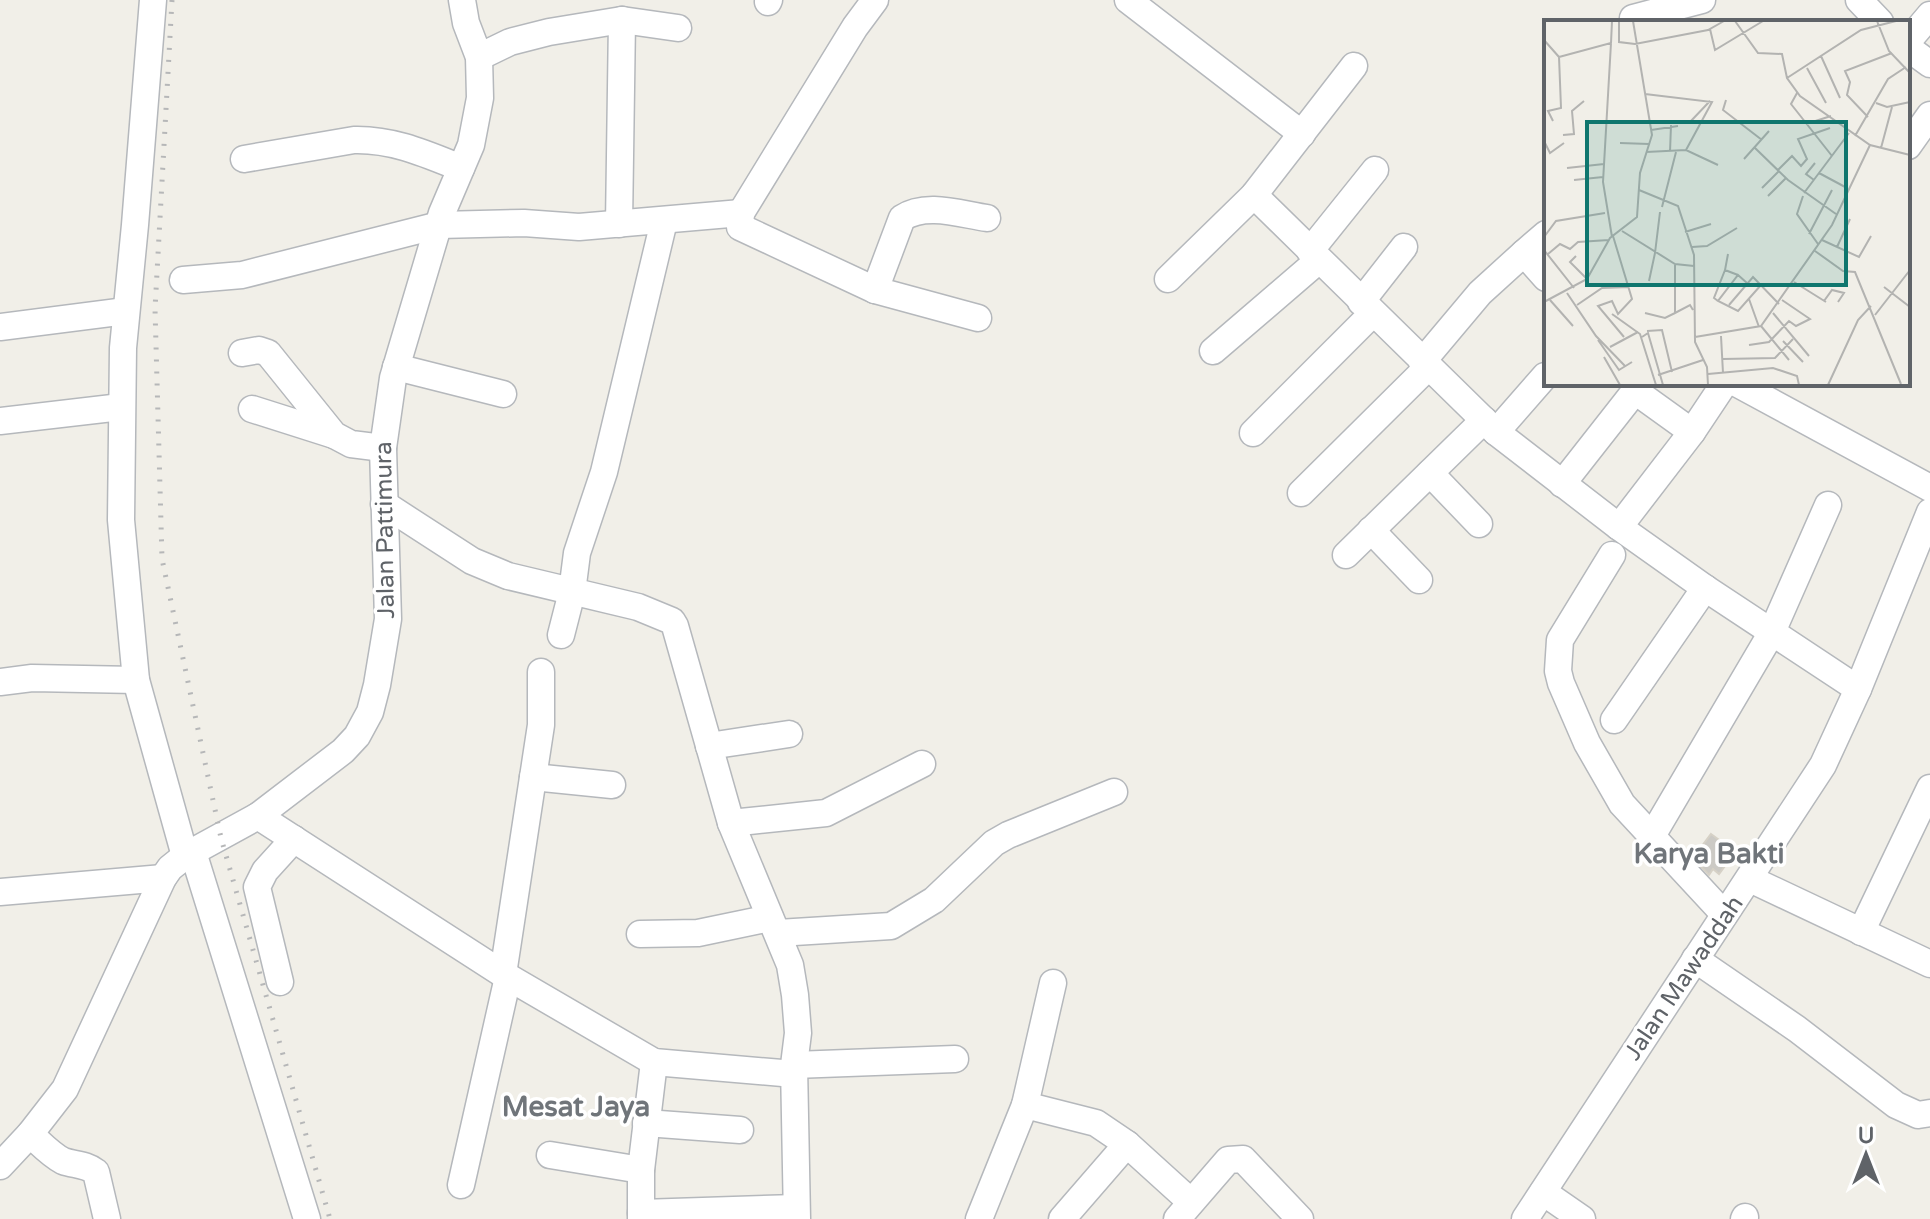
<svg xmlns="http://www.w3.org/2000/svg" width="1930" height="1219" viewBox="0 0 1930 1219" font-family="'Varela Round',sans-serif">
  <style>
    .building { fill: #cccac5; stroke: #d6d1c6; stroke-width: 2 }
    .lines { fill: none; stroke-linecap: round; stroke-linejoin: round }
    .minor-casing { stroke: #b5b8bc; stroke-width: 29 }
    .minor { stroke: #fff; stroke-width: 26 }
    .rail { stroke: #b6b7b8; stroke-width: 5; stroke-dasharray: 2 10; stroke-linecap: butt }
    .labels { text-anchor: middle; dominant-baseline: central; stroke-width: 7; stroke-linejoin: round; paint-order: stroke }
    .street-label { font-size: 24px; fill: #5f6368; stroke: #fff }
    .quarter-label { font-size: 28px; font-weight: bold; fill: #70757a; stroke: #fff }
    .inset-road { fill: none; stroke: #b3b3b1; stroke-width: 2 }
    .view { fill: #0f766e; fill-opacity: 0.15; stroke: #0f766e; stroke-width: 4 }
    .inset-edge { fill: none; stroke: #5f6368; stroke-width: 4 }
  </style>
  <rect width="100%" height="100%" fill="#f1efe8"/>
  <polygon class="building" points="1711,834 1730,848 1723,858 1728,862 1719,874 1713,869 1709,875 1693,858"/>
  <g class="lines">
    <g class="minor-casing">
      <g id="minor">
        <polyline points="153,0 135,225 123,348 121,520 136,680 185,856"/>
        <polyline points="875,0 855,27 741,213 740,227 875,290 978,318"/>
        <polyline points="1128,0 1302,134"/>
        <polyline points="1859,0 1880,22"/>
        <polyline points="768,2 769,0"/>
        <polyline points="1633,18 1702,0"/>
        <polyline points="1908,41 1930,15"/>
        <polyline points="1908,48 1930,64"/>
        <polyline points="479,57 510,42 549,32 622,20 678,28"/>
        <polyline points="1908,146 1930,115"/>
        <path d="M244,159L354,140C393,139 426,154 461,168"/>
        <polyline points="1254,195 1496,432 1619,527 1705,588 1858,689"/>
        <polyline points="619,224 622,20"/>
        <polyline points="1310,251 1375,170"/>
        <polyline points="1524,253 1546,234"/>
        <polyline points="1168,279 1254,195 1354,66"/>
        <polyline points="183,280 242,275 439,225 524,223 579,227 741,213"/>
        <path d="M875,290L902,218C926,202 960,214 987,218"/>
        <polyline points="1361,302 1404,247"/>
        <polyline points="0,327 126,311"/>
        <polyline points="1213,351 1319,260"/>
        <polyline points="242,353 259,350 268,353 334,435 351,444 383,448"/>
        <polyline points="1422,362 1480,293 1524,253 1546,278"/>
        <polyline points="396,367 503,394"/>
        <polyline points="1640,384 1635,391 1692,432"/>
        <polyline points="1738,384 1930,488"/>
        <polyline points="252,409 334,435"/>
        <polyline points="0,421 121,407"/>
        <polyline points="1496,432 1545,376"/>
        <polyline points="1253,433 1373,313"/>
        <polyline points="1430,473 1479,524"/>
        <polyline points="1562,484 1635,391"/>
        <polyline points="1301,493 1428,367"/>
        <polyline points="384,504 472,561 508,576 638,607 672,621 675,626 731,823 790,965 795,995 798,1033 794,1065 797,1219"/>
        <polyline points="1619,527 1692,432 1724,384"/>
        <polyline points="1371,530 1419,580"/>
        <polyline points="1346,555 1484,420"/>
        <polyline points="1612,555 1560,640 1558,671 1561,683 1587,743 1622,804 1724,914"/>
        <polyline points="561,635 572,592 577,553 604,472 664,221"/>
        <polyline points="0,682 32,678 136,680"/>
        <polyline points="1614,720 1705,588"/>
        <polyline points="709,746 789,734"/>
        <polyline points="533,777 612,785"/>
        <polyline points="258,816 503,974 654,1062 794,1074"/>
        <polyline points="731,823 826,813 922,764"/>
        <polyline points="1652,836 1772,632 1828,505"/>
        <polyline points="193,852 307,1219"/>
        <polyline points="1750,879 1930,964"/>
        <polyline points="0,892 163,878"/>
        <polyline points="1861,932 1930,788"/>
        <polyline points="778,933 891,926 934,900 994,843 1008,835 1114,792"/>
        <polyline points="640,934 698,933 770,918"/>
        <polyline points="1695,959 1797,1029 1896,1105 1918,1115 1930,1113"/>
        <polyline points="503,974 541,725 541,672"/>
        <polyline points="280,982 257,887 265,871 294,839"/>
        <polyline points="1053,983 1025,1105 1096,1123 1127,1144"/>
        <polyline points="794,1065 955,1059"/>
        <polyline points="646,1123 740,1130"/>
        <path d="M30,1134C40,1143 51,1155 63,1161C74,1165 86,1164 96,1172L107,1219"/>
        <polyline points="550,1155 641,1170"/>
        <polyline points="0,1166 30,1134 65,1089 163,878 170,868 185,856 258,816 343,751 357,736 370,712 377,685 388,619 383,448 393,378 442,213 471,145 480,98 479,57 466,23 462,0"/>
        <polyline points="461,1185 508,977"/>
        <polyline points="1543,1192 1582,1219"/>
        <polyline points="641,1213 796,1208"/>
        <polyline points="641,1219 641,1170 654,1062"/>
        <polyline points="979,1219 1025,1105"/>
        <polyline points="1062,1219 1127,1144 1191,1202"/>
        <polyline points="1177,1219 1228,1160 1243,1159 1300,1219"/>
        <polyline points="1525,1219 1823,765 1858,689 1930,512"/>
        <polyline points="1744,1219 1745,1217"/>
      </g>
    </g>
    <use href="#minor" class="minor"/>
    <polyline class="rail" points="172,0 155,309 162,559 221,838 330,1219"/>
  </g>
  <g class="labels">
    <g class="street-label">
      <text transform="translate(385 530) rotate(-91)">Jalan Pattimura</text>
      <text transform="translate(1684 978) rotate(-56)">Jalan Mawaddah</text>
    </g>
    <g class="quarter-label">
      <text x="1709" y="854">Karya Bakti</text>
      <text x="576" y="1107">Mesat Jaya</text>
    </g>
  </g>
  <g transform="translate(1544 20)">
    <rect width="366" height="366" fill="#f1efe8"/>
    <path class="inset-road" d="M75,1V22L91,24L164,10L180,1M191,1L214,33L238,34L243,58L256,76L326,125L366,135M333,1L345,31L366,53M166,9L171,30L219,1M0,20L15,37L17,88L4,91L9,101M67,23L59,162L68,217M277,36L296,78M15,37L67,23L68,1M263,48L282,83M243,58L317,10L352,1M253,73L247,84L288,136M101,74L168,82L142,130M182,80L179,90L218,120M332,83L343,87L366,82M324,97L303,75L306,62L301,51L348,33M146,102L166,81M262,104L287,96M107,110L134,106M19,115L30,114L28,91L40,81M311,116L344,59L362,47M0,121L6,133L20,123M76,123L105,124M211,128L244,160L292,194M337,128L348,87M102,132L142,130L174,145M126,132L127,105M200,139L225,111M23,148L60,144M234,150L248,136L257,146L263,139L254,119L286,108M275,153L303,168M30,160L59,157M270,160L262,154L271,143M218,168L235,151M95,170L134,186L150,235L151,322L163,347L164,365M260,173L305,113M224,176L242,158M259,176L253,194L274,224M118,187L132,132M78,211L131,244L150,246M141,212L167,204M265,214L288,170M69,216L88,279L74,294L68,281L54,286L80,317M0,217L12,201L61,193M278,220L315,237L327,216M148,227L163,226L193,208M293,227L306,199M0,230L30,268M271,231L299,251L311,252L357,364M111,233L116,192M4,234L16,224L26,229L34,222L65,220M184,234L181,250L194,255M32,236L26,242L43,259M131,244V293L146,285L149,290M105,261L111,233M250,262L282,282M203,263L194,255L174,281L194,291L217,265M340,267L366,287M23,273L52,316L81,346M205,279L215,307M6,280L29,306M174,281L170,278L181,250M280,281L288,270L300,273L294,282M0,282L43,259L66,218L93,197L96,153L108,115L89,1M33,285L58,268L85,267M185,285L209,257L235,284M101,293L121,298L131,293M229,293L265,336M68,294L96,314L112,365M331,295L366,250M217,306L245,340M103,311L118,310L128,352M177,316L179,353M98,317L104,313L119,365M151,317L217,306L288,205L326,125M54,320L75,350L88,342M239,321L259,342M205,325L225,322L245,301L252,306L266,299L238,280M66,327L94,312M60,337L76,365M179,339L231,338L249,319M164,354L229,348L253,356L255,365M114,355L159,340M284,365L314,300L327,286"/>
    <path class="view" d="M43,102H302V265H43Z"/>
    <rect width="366" height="366" class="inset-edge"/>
  </g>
  <g transform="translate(1866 1155)" stroke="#ffffff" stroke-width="6" paint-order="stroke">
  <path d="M0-6L14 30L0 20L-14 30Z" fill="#5f6368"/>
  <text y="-12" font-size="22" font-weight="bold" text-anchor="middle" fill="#5f6368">U</text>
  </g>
</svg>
